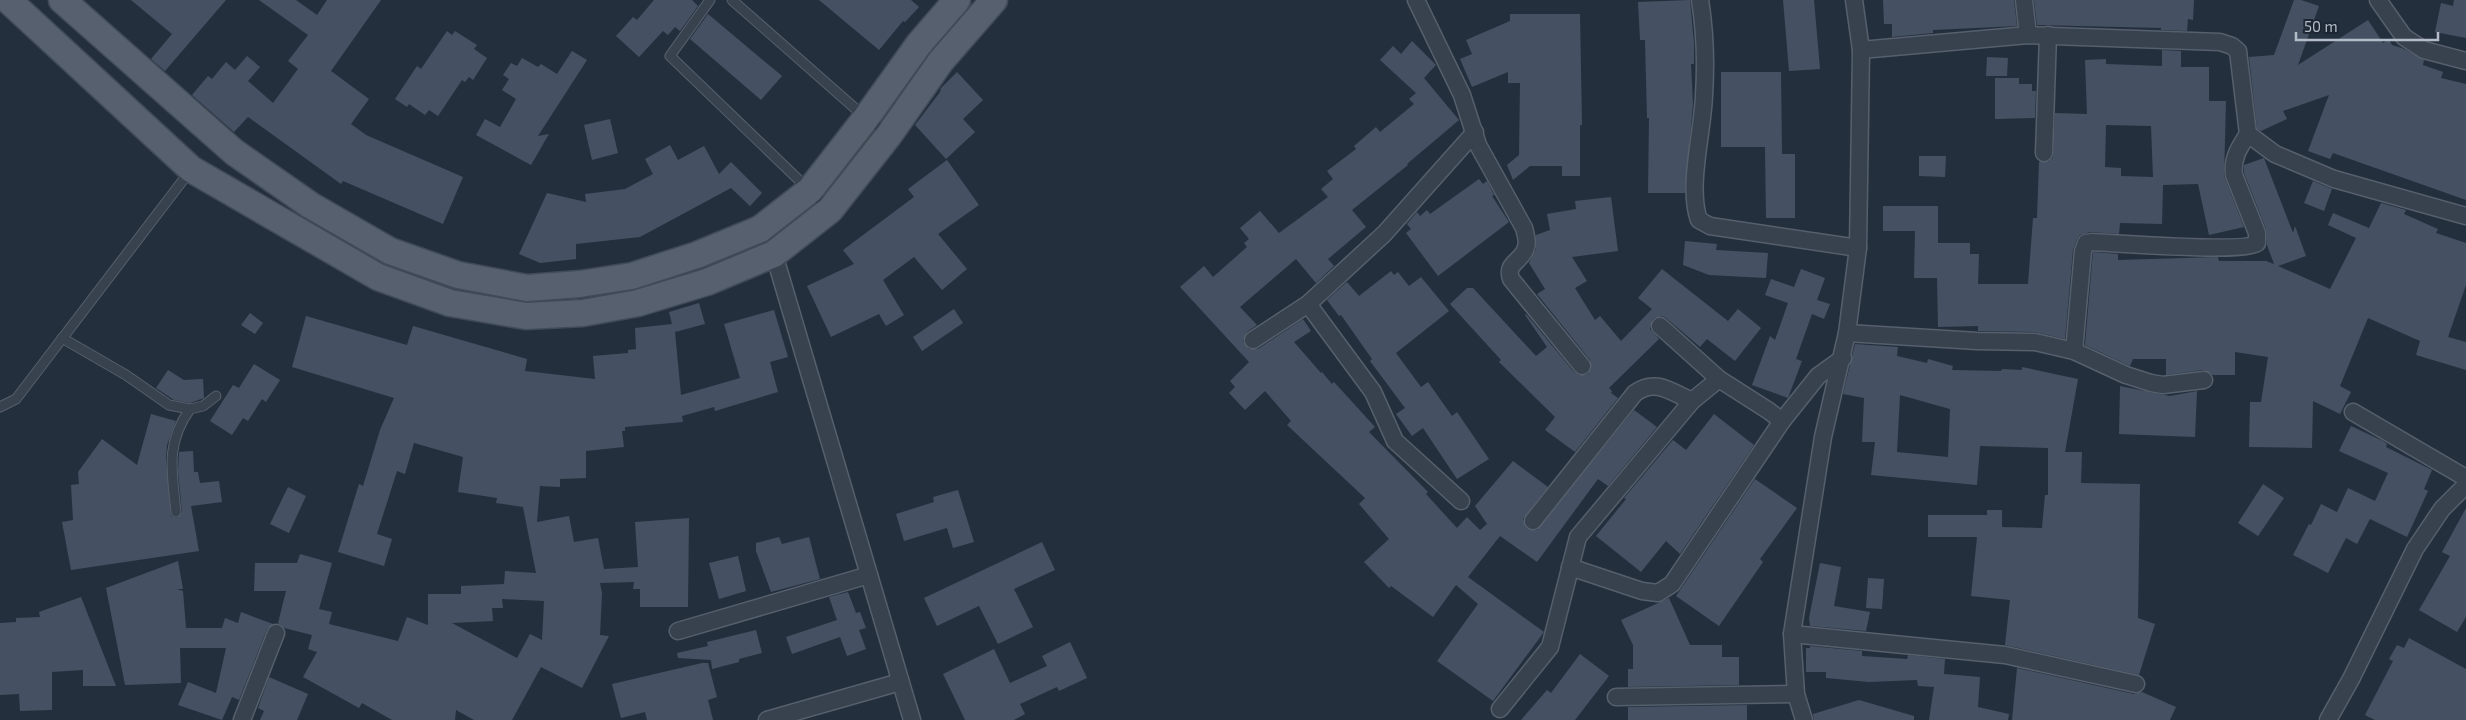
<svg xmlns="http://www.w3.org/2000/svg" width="2466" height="720" viewBox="0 0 2466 720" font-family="'Exo 2',sans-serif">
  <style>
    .building { fill: #455162; fill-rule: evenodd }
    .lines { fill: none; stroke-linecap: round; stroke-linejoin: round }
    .lane-casing { stroke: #565f6c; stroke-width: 11 }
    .street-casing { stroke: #565f6c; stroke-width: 19 }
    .primary-casing { stroke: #414a57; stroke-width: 29 }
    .lane { stroke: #38414e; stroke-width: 9 }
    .street { stroke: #38414e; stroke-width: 16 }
    .primary { stroke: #56606e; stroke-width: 26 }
  </style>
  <rect width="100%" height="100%" fill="#242f3e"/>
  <g class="building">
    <polygon points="131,0 226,0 165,71 151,59 172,34"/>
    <polygon points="259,0 296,0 317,15 327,0 381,0 331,71 369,99 351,124 366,135 463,177 443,224 343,181 341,184 248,117 234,132 192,95 208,76 212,79 226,62 235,70 247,56 260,67 248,81 273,103 298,69 288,61 308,35"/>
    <polygon points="654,0 692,0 698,6 680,31 675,27 668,35 663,31 639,57 616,36 633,17 637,20"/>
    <polygon points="819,0 911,0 919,7 905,22 903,21 879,50"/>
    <polygon points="1690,0 1694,43 1694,64 1691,64 1693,104 1685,193 1648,193 1649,118 1647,118 1645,40 1640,40 1638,2"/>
    <polygon points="1783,0 1814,0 1820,69 1789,71"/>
    <polygon points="1883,0 2014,0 2017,26 1933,30 1933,33 1892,37 1892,24 1884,24"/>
    <polygon points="2034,0 2194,0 2193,20 2188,19 2187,31 2161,30 2161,28 2037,25"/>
    <polygon points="2294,0 2301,0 2319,6 2298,65 2368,20 2383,43 2389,39 2392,45 2402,48 2424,60 2423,65 2443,72 2441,78 2466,84 2466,200 2333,153 2330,159 2308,151 2329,95 2283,111 2287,119 2261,131 2257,129 2249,57 2274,55"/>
    <polygon points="2454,0 2466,0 2466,38 2435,32 2441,3 2453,6"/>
    <polygon points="708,14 782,76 761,100 690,39"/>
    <polygon points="1510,14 1580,14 1582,125 1580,125 1580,176 1562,176 1562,166 1530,166 1513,180 1507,165 1519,155 1520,83 1508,83 1508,72 1472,87 1460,59 1472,54 1466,40 1510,21"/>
    <polygon points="447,31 452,35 455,31 477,45 474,49 487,58 473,80 469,77 465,82 462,80 438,116 429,110 425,115 409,104 407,107 395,99 417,66 421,69"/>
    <polygon points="1412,41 1436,65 1424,78 1459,120 1407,164 1408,165 1352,210 1366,227 1328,259 1334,266 1316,283 1296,259 1240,307 1257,325 1247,332 1243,341 1249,349 1258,349 1303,319 1311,331 1294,342 1321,373 1322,372 1332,384 1334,382 1375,427 1369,432 1428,492 1426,494 1457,528 1467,517 1480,530 1487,524 1475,506 1513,461 1548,487 1523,519 1527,529 1537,530 1634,410 1657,427 1608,486 1598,479 1537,562 1500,536 1468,577 1544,632 1493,701 1437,661 1478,604 1456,585 1433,617 1391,586 1389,588 1364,562 1389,539 1359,504 1365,498 1287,425 1291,421 1265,391 1245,410 1229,393 1235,387 1230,381 1249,362 1180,287 1204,266 1213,277 1247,247 1244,243 1249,239 1240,228 1260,211 1279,233 1328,197 1321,189 1333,179 1327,171 1356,149 1354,146 1376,127 1380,132 1414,104 1409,99 1416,93 1380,60 1393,46 1401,54"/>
    <path d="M2162,50L2181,51V67H2209V101H2226L2224,176L2244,227L2209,235L2198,184L2163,185L2162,224L2120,223L2119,234L2090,232L2080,235L2077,239L2073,250L2065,339L2035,332L1978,331V326L1938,327L1937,278H1914L1915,231H1883V206H1938V243H1970V254H1979L1978,284H2028L2033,218H2037L2039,162H2048L2053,158L2055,113L2087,114L2085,60L2106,59V64L2162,66ZM2106,125L2151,126L2153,177L2121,176V168L2105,167Z"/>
    <polygon points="572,51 587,60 538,136 549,134 531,165 476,135 485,119 500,127 516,99 502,90 509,79 503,75 511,63 517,66 522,58 538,67 541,64 557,74"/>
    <polygon points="1987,57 2008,58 2007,76 1986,76"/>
    <polygon points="957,72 983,100 963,119 975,132 946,159 915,125 940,92 941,88"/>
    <polygon points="1721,72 1781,72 1782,154 1795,154 1795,218 1766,218 1765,147 1721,147"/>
    <polygon points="1995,78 2019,78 2019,84 2032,84 2032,91 2036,91 2035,118 1995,119"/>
    <polygon points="610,119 618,153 592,160 584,125"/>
    <polygon points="670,145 678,160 704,146 719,174 731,162 762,193 750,206 731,188 640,237 576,244 576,259 540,263 519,254 547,193 586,202 585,194 625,189 653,174 645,159"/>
    <polygon points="1919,156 1946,156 1945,177 1919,176"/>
    <polygon points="2264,158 2293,233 2295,226 2306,256 2278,266 2330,289 2356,238 2328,225 2333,213 2369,228 2381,203 2406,210 2404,214 2438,229 2436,233 2466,243 2466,285 2448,337 2466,342 2466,370 2416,355 2420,341 2368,318 2340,386 2351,392 2340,414 2313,401 2312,448 2249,447 2250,402 2261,402 2268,357 2235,352 2235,375 2213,375 2203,370 2166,375 2166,359 2133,359 2130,366 2085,345 2093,252 2118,254 2118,260 2218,257 2219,261 2266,261 2274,264 2267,245 2266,229 2244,173 2244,165"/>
    <polygon points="947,160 979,205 938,234 967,269 942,290 914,257 883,280 904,315 886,326 879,314 831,337 807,286 854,264 843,250 914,197 908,189"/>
    <polygon points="1479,179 1483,184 1487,181 1494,195 1492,196 1509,222 1438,276 1406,233 1411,229 1407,224 1417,212 1420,216 1427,210 1430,214"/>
    <polygon points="2313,181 2332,189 2324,211 2304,203"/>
    <polygon points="1611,197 1618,251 1572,257 1587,281 1575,288 1595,320 1600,316 1621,341 1652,309 1638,298 1662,269 1728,321 1738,309 1761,328 1735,361 1707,339 1700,347 1666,318 1662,316 1653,319 1650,329 1659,339 1609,388 1612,391 1611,393 1618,398 1575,452 1545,430 1555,417 1499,362 1501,360 1450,304 1467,288 1473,288 1536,356 1547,347 1525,315 1526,314 1574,372 1579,375 1588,374 1591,369 1590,360 1537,294 1545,289 1529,263 1536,249 1536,235 1550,230 1547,214 1576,209 1575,201"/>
    <polygon points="1685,241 1717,244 1716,250 1768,253 1766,278 1709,275 1683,265"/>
    <polygon points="1801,269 1825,278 1817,300 1830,304 1824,319 1812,314 1796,359 1802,361 1788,398 1752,385 1770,336 1775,340 1788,303 1765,295 1771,279 1794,287"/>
    <polygon points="1391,271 1394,275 1398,272 1409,286 1421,277 1449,311 1396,353 1421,387 1428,382 1452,416 1457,412 1489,459 1457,479 1423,428 1412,436 1396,414 1405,408 1370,361 1372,359 1341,315 1339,316 1327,300 1347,282 1359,296"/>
    <path d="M699,303L705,324L675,332L681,395L740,378L724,324L774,310L788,357L770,362L778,392L715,411L714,407L682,416L683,422L625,427V431H622L624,447L586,451V478L560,479V487L540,486L537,522L569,516L574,542L598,538L604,569L638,567L635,522L689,518L688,607H640V589H633L634,582L600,583L602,593L600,635L609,636L582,688L541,667L512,720H474L456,710L455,720H392L362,703L359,708L303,677L317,652L308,649L312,635L284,628L278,623L286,591H254L255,563H297L300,554L332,563L319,609L332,612L329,624L398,641L407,617L428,625V594H461V586L504,584L505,571L536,573L523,507L496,503L497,498L458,492L463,457L414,443L405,474L397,471L377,534L392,539L384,566L338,552L359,484L363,486L380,430L394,398L292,367L306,316L407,345L413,326L527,359L525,371L595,379L593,356L628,353V350L636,349L635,328L672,324L669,312ZM502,599L544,601L542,640L530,634L517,658L452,623L493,621L492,608H503Z"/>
    <polygon points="954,309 963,323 922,351 913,337"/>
    <polygon points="250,313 263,323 255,334 241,325"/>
    <path d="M1855,344L1898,347L1897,356L1927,363L1928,359L1953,366L1952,370L2001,371L2002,369L2022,370V367L2078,379L2065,452H2082L2081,483L2140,484L2138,618L2155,624L2139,675L2005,645L2010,600L1971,596L1977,537H1928V515H1987V510H2002V527L2042,528L2045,495H2048V448L1980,446L1977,485L1871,475L1875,442H1862L1864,398L1843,394ZM1900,395L1950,409L1948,457L1897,452Z"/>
    <polygon points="254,364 280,380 266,402 262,399 248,421 243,418 232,435 210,421 233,385 239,388"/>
    <polygon points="168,370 184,380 203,379 204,398 190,403 174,400 156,388"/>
    <polygon points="2120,386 2170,396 2197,391 2195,437 2119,434"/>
    <polygon points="151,414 176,421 167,445 166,458 171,516 177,518 182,512 178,471 179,452 193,451 194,472 198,472 200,483 219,481 222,502 191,506 199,551 71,570 62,522 73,520 71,485 79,484 78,472 102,439 137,465"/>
    <polygon points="1714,414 1754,445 1680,554 1666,541 1641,572 1596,536 1622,504 1626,499 1624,498 1673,440 1686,450"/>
    <polygon points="2351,426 2383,441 2387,444 2386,447 2432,470 2424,489 2428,491 2407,537 2370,519 2357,544 2346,538 2328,573 2293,555 2309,524 2311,525 2321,504 2337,512 2348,488 2375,501 2388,473 2339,451"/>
    <polygon points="1755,479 1797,508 1760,559 1763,562 1719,626 1676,596"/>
    <polygon points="2263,484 2284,498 2258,536 2238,523"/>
    <polygon points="288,487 306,496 289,533 270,524"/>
    <polygon points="958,490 974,542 953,548 947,528 904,541 896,514 934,502 933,497"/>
    <polygon points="2466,508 2466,617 2457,632 2419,610 2450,556 2442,552"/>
    <polygon points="779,537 782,544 809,537 820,579 771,592 756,551 756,543"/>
    <polygon points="1042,542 1055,570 1014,589 1033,627 998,644 979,606 937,626 924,598"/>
    <polygon points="738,556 746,591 719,599 709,563"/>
    <polygon points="178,561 183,589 177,589 183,591 186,628 222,628 225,618 238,623 241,612 273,624 267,629 239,700 232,697 222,720 178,705 188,682 216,693 226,648 180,648 181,683 125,685 106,588"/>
    <polygon points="1820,563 1841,567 1834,606 1870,612 1866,631 1810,626 1809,618"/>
    <polygon points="1868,578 1884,579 1882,609 1866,608"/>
    <polygon points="848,592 856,613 860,612 866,628 859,630 866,649 847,656 840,637 792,654 786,637 837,620 829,597"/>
    <polygon points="81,597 116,686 83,686 83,670 52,672 52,710 20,711 19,694 0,695 0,623 16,622 16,618 40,617 39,612"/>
    <polygon points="1669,598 1690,645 1722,645 1722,657 1739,657 1739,685 1628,687 1628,669 1633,669 1633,645 1621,620"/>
    <polygon points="756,630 762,653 739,659 739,662 712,669 711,660 678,658 677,653 708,646 707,642"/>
    <polygon points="2409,638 2466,669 2466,720 2375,720 2365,715 2393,661 2389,659 2397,645 2404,648"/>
    <polygon points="1070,642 1087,678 1059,691 1057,687 1020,704 1025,714 1014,720 965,720 943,674 994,649 1010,683 1047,666 1042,656"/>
    <polygon points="1810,646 1862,651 1862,656 1907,659 1908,655 1945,659 1944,674 1980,677 1978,707 2009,714 2008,720 1929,720 1934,687 1918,686 1917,680 1869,682 1826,678 1826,672 1806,672 1806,648 1810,648"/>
    <polygon points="1580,654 1609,676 1575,720 1521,720 1547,690 1551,693"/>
    <polygon points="702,663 708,663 717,697 708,700 713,720 647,720 645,712 621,718 612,684"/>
    <polygon points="2017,668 2134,694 2142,692 2176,707 2170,720 2012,720"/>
    <polygon points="269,677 308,694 297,720 260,720 264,711 258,708"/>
    <polygon points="1859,700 1914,716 1914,720 1814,720 1813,714"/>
    <polygon points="1747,705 1747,720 1628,720 1628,707"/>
  </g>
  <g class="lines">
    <g class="lane-casing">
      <g id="lane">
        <polyline points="710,0 670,56 828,208"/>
        <polyline points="732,0 866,118 887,133"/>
        <polyline points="62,338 126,375 169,405 190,409 203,406 216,396"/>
        <polyline points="0,407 16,399 190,171"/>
        <path d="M176,512C172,472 165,444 190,409"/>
      </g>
    </g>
    <g class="street-casing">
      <g id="street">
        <path d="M1416,0L1462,95L1478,145L1524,228C1526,236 1529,244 1524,252C1518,263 1506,264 1511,279L1582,366"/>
        <path d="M1700,0C1705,31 1706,64 1704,95C1703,131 1687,187 1699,220L1710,226L1858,248"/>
        <polyline points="2024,0 2028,35"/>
        <polyline points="2378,0 2404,37 2424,50 2466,61"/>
        <polyline points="1861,50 2028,35 2220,42 2232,46 2238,51 2248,134 2275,154 2334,179 2466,216"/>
        <polyline points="2044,153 2048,35"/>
        <polyline points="774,254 912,720"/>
        <polyline points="1308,304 1373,392 1395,441 1461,501"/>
        <polyline points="1660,326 1719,379 1769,411 1782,421 1818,376 1843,358"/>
        <polyline points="1847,333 1977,341 2035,342 2074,351 2126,375 2151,383 2163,385 2204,380"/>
        <polyline points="1253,340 1308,304 1384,234 1475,132"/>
        <path d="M2074,351L2083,251L2086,243L2092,242C2116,243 2245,253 2257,243V233L2234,175C2232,158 2239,148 2248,134"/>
        <polyline points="2353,412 2466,478"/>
        <path d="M1533,521L1635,393C1656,378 1671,392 1692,401"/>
        <polyline points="1570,567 1642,591 1658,593 1672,584 1782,421"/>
        <polyline points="678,631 869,575"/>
        <polyline points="1792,634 2005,655 2136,684"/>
        <polyline points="1616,697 1796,694"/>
        <polyline points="1500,709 1550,647 1578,537 1692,401 1719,379"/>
        <polyline points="242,720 276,633"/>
        <polyline points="767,720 900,682"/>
        <polyline points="1804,720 1796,694 1792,634 1823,437 1847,333 1858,248 1861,50 1854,0"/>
        <polyline points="2328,720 2351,679 2415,549 2442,509 2466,485"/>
      </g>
    </g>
    <g class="primary-casing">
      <g id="primary">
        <polyline points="8,0 191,169 378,277 450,303 526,316 583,313 638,303 707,282 774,254 830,210 889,135 941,61 994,0"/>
        <polyline points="62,0 234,152 310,205 390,251 458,275 527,288 580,284 632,276 697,255 760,229 810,190 866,118 919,44 957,0"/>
      </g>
    </g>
    <use href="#lane" class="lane"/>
    <use href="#street" class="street"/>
    <use href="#primary" class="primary"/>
  </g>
  <path d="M2296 32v8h142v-8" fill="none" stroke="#b4bcc9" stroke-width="2.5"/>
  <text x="2304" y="32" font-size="15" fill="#b4bcc9" stroke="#1d2633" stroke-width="4" paint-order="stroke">50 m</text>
</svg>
